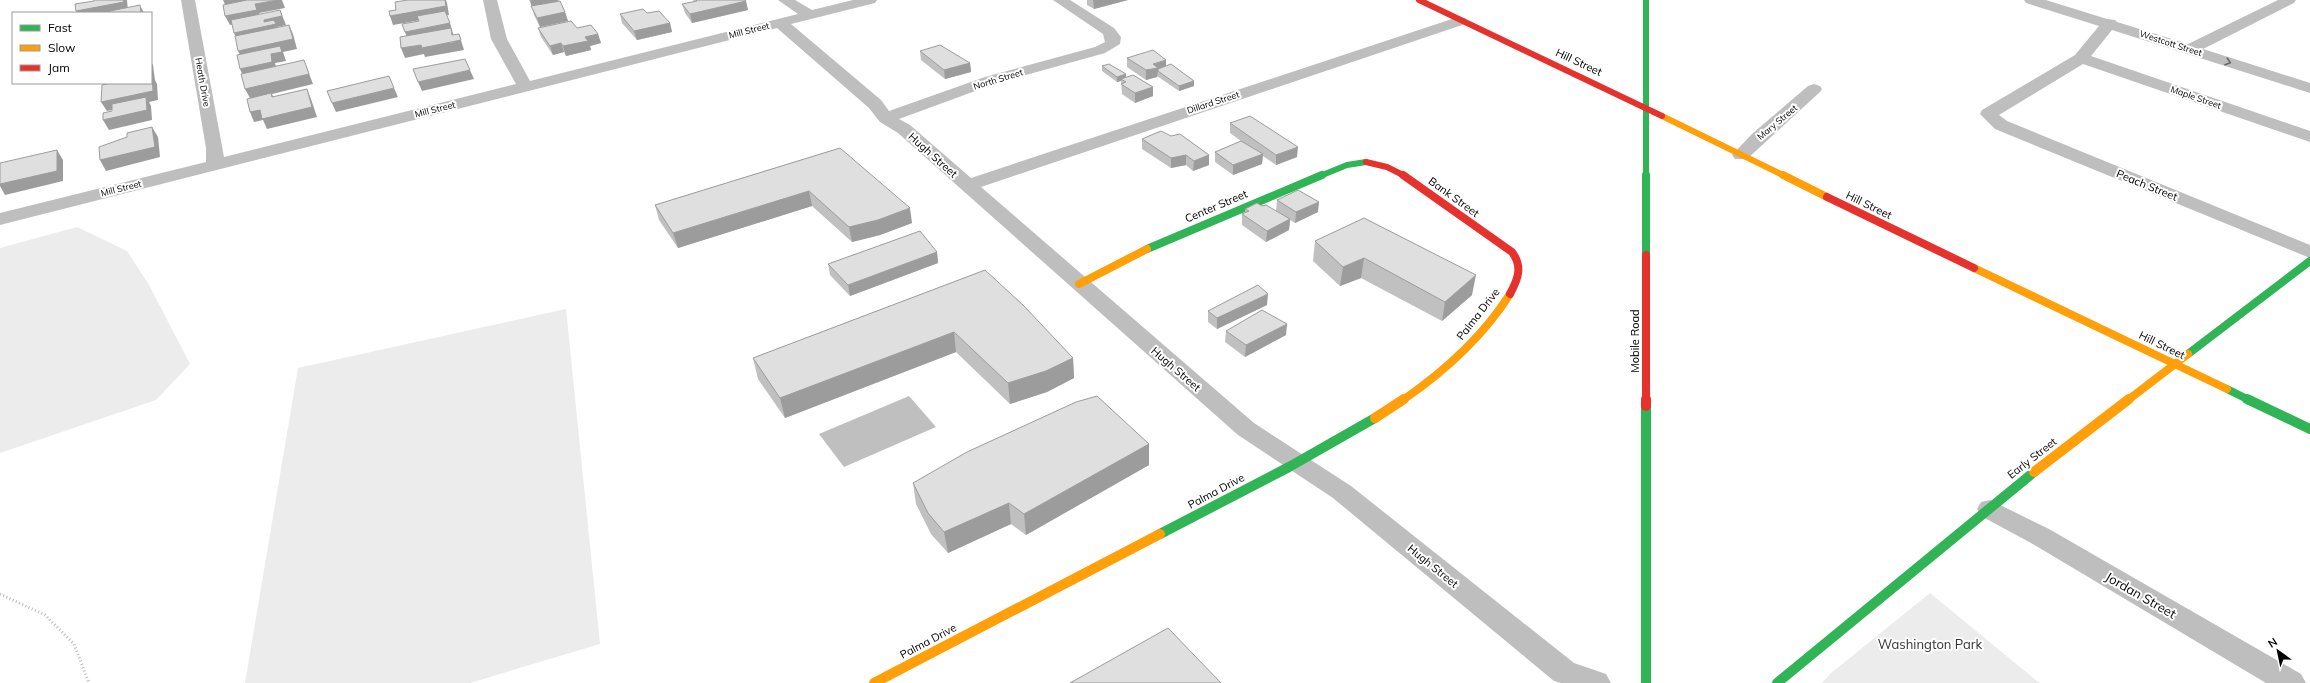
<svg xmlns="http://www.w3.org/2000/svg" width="2310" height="683" viewBox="0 0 2310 683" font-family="Mulish,sans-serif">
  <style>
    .green { fill: #ececec }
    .water { fill: #bfbfbf }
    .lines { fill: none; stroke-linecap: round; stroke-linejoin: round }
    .path { stroke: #b9b9b9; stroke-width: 3; stroke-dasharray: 1 2.5; stroke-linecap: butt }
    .street { fill: #bebebe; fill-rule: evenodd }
    .fast-far2 { stroke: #30b455; stroke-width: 6 }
    .fast-far1 { stroke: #30b455; stroke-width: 8 }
    .fast { stroke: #30b455; stroke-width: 10 }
    .slow-far2 { stroke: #ff9f0a; stroke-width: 6 }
    .slow-far1 { stroke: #ff9f0a; stroke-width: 8 }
    .slow { stroke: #ff9f0a; stroke-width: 10 }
    .jam-far2 { stroke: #e5322d; stroke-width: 6 }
    .jam-far1 { stroke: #e5322d; stroke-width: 8 }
    .jam { stroke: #e5322d; stroke-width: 10 }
    .wall { fill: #c0c0c0 }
    .shaded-wall { fill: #9c9c9c }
    .building { fill: #dfdfdf; stroke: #9c9c9c }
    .oneway { stroke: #686868 }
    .labels { text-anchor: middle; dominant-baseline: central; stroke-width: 4; stroke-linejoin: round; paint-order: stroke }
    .far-street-label { font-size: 9px; fill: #000; stroke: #fff }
    .street-label { font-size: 11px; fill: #000; stroke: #fff }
    .near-street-label { font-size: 13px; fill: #000; stroke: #fff }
    .near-park-label { font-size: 13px; fill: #333; stroke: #fff }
  </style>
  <rect width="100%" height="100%" fill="#fff"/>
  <g class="green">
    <polygon points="77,227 127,251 149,285 190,364 156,400 0,453 0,248"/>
    <polygon points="566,309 600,644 470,683 245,683 298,368"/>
    <polygon points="1930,593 2037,681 2040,683 1822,683 1830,674"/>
  </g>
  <polygon class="water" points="909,396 936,427 844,467 819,434"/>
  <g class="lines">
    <polyline class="path" points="0,594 45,615 74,644 89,683"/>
    <g class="street">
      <polygon points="181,0 195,0 224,157 516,84 491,39 483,0 497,0 507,39 530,81 798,14 778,0 795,0 812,10 853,0 877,0 875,3 791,24 881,100 889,111 985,77 1095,47 1105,42 1103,34 1053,0 1070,0 1114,28 1121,37 1120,44 1105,53 997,83 899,119 910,125 971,178 1455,18 1465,18 1467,21 1465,24 981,187 1254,423 1351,486 1574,663 1606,674 1611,683 1561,683 1554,681 1333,498 1238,435 898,133 880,122 869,108 777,28 0,225 0,213 206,162 206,148"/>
      <polygon points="2024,0 2046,0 2107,19 2115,20 2117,22 2188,44 2278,0 2296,0 2294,3 2203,49 2310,83 2310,93 2112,30 2091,56 2310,131 2310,142 2083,64 1999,115 2007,121 2310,245 2310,258 1995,129 1980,114 1982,110 2075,55 2099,26 2026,3"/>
      <polygon points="1814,84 1820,86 1822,89 1820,92 1747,159 1735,159 1732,155 1752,134 1808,86"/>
      <polygon points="1990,500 2049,529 2301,674 2306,683 2266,683 2031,543 1981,516 1977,509 1981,502"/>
    </g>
    <g class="fast-far2">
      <polyline points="1646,0 1646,176"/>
      <polyline points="1320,176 1347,165 1366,162"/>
    </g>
    <g class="fast-far1">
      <polyline points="1646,175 1646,255"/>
      <polyline points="1147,249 1322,175"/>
      <polyline points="2188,354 2310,261"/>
      <polyline points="2227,389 2249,400"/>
    </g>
    <g class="fast">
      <polyline points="2247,399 2310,429"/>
      <polyline points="1646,406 1646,683"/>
      <polyline points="1160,534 1289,467 1375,418"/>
      <polyline points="1777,683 2034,472"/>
    </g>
    <polyline class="slow-far2" points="1662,116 1785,176"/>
    <g class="slow-far1">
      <polyline points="1783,175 1827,197"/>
      <polyline points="1974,268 2227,389"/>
      <polyline points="1079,284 1147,249"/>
      <path d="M1403,400C1445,371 1482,338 1510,294"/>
      <polyline points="2128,400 2188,354"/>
    </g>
    <g class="slow">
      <polyline points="1375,418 1404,399"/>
      <polyline points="2034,472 2129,399"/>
      <polyline points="874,683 1160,534"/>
    </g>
    <g class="jam-far2">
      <polyline points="1419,0 1662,116"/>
      <polyline points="1366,162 1387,167 1405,176"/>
    </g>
    <g class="jam-far1">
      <path d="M1403,175L1512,252C1523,267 1518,279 1510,294"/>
      <polyline points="1827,197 1974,268"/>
      <polyline points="1646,255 1646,400"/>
    </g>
    <polyline class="jam" points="1646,399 1646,406"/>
  </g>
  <g class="wall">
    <polygon points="530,0 558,0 565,12 568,21 540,27 534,15"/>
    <polygon points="693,0 745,0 748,10 692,23 685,13 682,4 694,2"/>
    <polygon points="1087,0 1128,0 1094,9 1087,5"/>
    <polygon points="647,13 670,23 672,32 637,40 622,23 620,14"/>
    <polygon points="538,28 577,28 598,34 601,43 590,46 591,50 566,56 564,52 553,55 541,37"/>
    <polygon points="920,51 970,63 971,72 945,79 921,60"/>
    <polygon points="1127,58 1166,66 1194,81 1194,86 1179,91 1157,76 1157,77 1146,80 1127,67"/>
    <polygon points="1102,66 1126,77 1153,96 1135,103 1122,94 1121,81 1117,82 1102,71"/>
    <polygon points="1230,123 1297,157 1276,165 1263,156 1262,164 1233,175 1215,162 1215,152 1241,141 1230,133"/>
    <polygon points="1142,139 1209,155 1209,165 1193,171 1186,165 1171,168 1142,149"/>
    <polygon points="840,148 912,223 880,235 852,242 812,206 678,248 659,220 655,205"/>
    <polygon points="1277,200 1318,212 1295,223 1290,220 1289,230 1266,242 1242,225 1242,214 1245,213 1245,209 1262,206 1276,211"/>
    <polygon points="1315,241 1472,295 1442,321 1361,278 1340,286 1313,261"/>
    <polygon points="937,252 938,263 850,296 830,275 828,264"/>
    <polygon points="985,270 1073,358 1074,378 1047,392 1010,404 956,352 785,418 758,379 753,358"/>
    <polygon points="1267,305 1217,329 1208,322 1208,311"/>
    <polygon points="1226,331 1286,335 1245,357 1225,342"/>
    <polygon points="1149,444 1149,465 1026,535 1011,524 948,553 931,534 916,504 913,483"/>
  </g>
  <g class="shaded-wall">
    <polygon points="123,0 127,0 128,11 116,13 77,13 76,11"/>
    <polygon points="223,0 272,0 227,9"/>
    <polygon points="278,0 282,0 285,8 259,13 261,19 230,25 225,16 255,4"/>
    <polygon points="445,0 446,0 447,3 449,15 393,25 390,16"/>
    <polygon points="538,0 558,0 560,5 532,8 530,1"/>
    <polygon points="1093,0 1128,0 1094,9"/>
    <polygon points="746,1 748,10 692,23 690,14"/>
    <polygon points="140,5 144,13 141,13"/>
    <polygon points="280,10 286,25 277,27 280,33 238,42 234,33"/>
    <polygon points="565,12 568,21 540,27 537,18"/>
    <polygon points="450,23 454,37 459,34 464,50 425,57 424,54 405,58 401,48 421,45 455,42 408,41 405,32"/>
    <polygon points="670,23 672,32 637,40 634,31"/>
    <polygon points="289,25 293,34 297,49 283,52 286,61 275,63 277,71 244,78 240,69 243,60 238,51"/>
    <polygon points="598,34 601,43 590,46 591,50 566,56 563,46 585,37"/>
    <polygon points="561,43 564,52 553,55 550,46"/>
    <polygon points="151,46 152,47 152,62 151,62 153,65 155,80 157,84 158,100 149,102 151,106 152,120 109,130 103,120 146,103 107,111 101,102 151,81"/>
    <polygon points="304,60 313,84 272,94 276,103 250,98 245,89"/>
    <polygon points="1166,60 1166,69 1158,71 1157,77 1146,80 1146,70 1153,64"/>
    <polygon points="970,63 971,72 945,79 944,70"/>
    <polygon points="470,70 474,79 422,91 418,82"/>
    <polygon points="1126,74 1126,79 1121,79 1121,81 1117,82 1117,77"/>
    <polygon points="1194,81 1194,86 1179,91 1179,86"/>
    <polygon points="1153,87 1153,96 1135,103 1135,93"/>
    <polygon points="394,88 398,97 336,112 332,103"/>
    <polygon points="307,89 311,99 317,117 267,129 263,120 254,122 250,112"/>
    <polygon points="152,127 158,137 160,157 106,171 100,160"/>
    <polygon points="1298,147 1297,157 1276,165 1276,155"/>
    <polygon points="57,150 63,160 63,181 5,195 0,186 0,184"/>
    <polygon points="1263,154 1262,164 1233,175 1233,165"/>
    <polygon points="1186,155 1186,165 1171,168 1171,158"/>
    <polygon points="1209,155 1209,165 1193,171 1194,161"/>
    <polygon points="809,191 812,206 678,248 673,233"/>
    <polygon points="1319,202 1318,212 1295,223 1296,212"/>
    <polygon points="910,208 912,223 880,235 852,242 849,227"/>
    <polygon points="1290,219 1289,230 1266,242 1267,231"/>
    <polygon points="937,252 938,263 850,296 848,285"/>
    <polygon points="1364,258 1361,278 1340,286 1343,267"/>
    <polygon points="1476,275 1472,295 1442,321 1445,302"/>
    <polygon points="1268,294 1267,305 1217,329 1217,318"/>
    <polygon points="1287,324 1286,335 1245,357 1246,345"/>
    <polygon points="954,332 956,352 785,418 780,398"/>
    <polygon points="1073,358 1074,378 1047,392 1010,404 1008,383"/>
    <polygon points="1149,444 1149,465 1026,535 1024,514"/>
    <polygon points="1009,503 1011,524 948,553 944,532"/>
  </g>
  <g class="building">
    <polygon points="94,0 123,0 124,2 76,11 75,4 94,1"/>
    <polygon points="247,0 278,0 255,4 257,10 225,16 223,5"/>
    <polygon points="408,0 445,0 446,6 390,16 389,11 396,10 395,2"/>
    <polygon points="530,0 538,0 530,1"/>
    <polygon points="696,0 745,0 746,1 690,14 682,4 697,1"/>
    <polygon points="560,1 565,12 537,18 531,6"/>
    <polygon points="140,5 141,13 110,13 110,11"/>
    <polygon points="643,9 647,13 659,11 670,23 634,31 620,14"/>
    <polygon points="280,10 282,16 264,20 264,22 274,20 276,24 234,33 231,20"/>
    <polygon points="445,11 450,23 405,32 402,24 419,21 417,16"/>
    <polygon points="571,21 577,28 591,25 598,34 585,37 588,41 563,46 561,43 550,46 538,28"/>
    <polygon points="289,25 293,39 238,51 235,36"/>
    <polygon points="451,28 452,35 459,34 461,40 422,48 421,45 401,48 400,37"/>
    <polygon points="940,45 970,63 944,70 920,51"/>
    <polygon points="280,46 282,52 271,54 272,62 240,69 237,55"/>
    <polygon points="1153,50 1166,60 1153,64 1158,68 1146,70 1127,58"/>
    <polygon points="465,59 470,70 418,82 413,69"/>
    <polygon points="304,60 309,74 245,89 241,74"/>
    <polygon points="1109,64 1126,74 1117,77 1102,66"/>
    <polygon points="1171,64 1194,81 1179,86 1158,71 1158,69"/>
    <polygon points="151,75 152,75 153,91 101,102 102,85 112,83 151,83"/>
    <polygon points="1133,75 1153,87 1135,93 1121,84 1126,82 1121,79"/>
    <polygon points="389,76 394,88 332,103 327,91"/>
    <polygon points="307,89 312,107 262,119 260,110 250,112 247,99 271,93 272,97"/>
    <polygon points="146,97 147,110 103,120 103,113 112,111 112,104"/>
    <polygon points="1250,116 1298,147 1276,155 1230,123"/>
    <polygon points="152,127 155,147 100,160 99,147 127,137 127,133"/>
    <polygon points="1161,131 1171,136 1180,134 1209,155 1194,161 1186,155 1171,158 1142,139"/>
    <polygon points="1241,141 1263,154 1233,165 1215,152"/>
    <polygon points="840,148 910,208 878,220 849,227 809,191 673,233 655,205"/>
    <polygon points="57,150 57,171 0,184 0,163"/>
    <polygon points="1298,190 1319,202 1296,212 1277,200"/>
    <polygon points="1257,203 1262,206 1266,205 1290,219 1267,231 1242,214 1249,211 1245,209"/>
    <polygon points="1364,218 1476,275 1445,302 1364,258 1343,267 1315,241"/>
    <polygon points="920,231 937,252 848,285 828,264"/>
    <polygon points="985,270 1024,306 1073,358 1046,371 1008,383 954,332 780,398 753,358"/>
    <polygon points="1258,285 1268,294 1217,318 1208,311"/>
    <polygon points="1262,310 1287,324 1246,345 1226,331"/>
    <polygon points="1097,396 1149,444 1024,514 1009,503 944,532 928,513 913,483 967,452 1076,402"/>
    <polygon points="1168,628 1221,683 1070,683"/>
  </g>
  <defs><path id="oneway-chevron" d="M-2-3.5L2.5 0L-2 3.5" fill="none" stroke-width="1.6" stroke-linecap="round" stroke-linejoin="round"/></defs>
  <use class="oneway" href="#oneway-chevron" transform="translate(2228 62) rotate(18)"/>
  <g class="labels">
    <g class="far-street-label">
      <text transform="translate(749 30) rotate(-14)">Mill Street</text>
      <text transform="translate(2171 43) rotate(18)">Westcott Street</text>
      <text transform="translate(998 79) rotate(-17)">North Street</text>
      <text transform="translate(203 82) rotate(80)">Heath Drive</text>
      <text transform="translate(2196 97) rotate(19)">Maple Street</text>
      <text transform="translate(1213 102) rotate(-18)">Dillard Street</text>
      <text transform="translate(435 109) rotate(-14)">Mill Street</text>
      <text transform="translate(1777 122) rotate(-40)">Mary Street</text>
      <text transform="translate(121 188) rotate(-14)">Mill Street</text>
    </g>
    <g class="street-label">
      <text transform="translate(1579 62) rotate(25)">Hill Street</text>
      <text transform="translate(933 155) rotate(42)">Hugh Street</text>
      <text transform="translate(2147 185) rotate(22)">Peach Street</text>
      <text transform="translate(1454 197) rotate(36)">Bank Street</text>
      <text transform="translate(1869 205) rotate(26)">Hill Street</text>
      <text transform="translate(1216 206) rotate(-23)">Center Street</text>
      <text transform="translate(1478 314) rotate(-52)">Palma Drive</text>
      <text transform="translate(1635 341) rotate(-90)">Mobile Road</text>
      <text transform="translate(2162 345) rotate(26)">Hill Street</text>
      <text transform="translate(1176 369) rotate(41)">Hugh Street</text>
      <text transform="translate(2032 458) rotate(-38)">Early Street</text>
      <text transform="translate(1216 491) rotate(-28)">Palma Drive</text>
      <text transform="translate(1433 566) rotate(39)">Hugh Street</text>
      <text transform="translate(928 641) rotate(-28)">Palma Drive</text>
    </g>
    <g class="near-street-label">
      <text transform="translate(2141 595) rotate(30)">Jordan Street</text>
    </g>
    <g class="near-park-label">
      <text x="1930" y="644">Washington Park</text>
    </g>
  </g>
  <rect x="12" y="12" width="140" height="72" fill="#ffffff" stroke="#999999"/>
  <rect x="20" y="25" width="20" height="6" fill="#30b455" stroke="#999999"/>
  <text x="48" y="32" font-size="12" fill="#000000">Fast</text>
  <rect x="20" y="45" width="20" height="6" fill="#ff9f0a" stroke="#999999"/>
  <text x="48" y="52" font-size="12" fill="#000000">Slow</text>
  <rect x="20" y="65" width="20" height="6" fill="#e5322d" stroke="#999999"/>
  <text x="48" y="72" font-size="12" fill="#000000">Jam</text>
  <g transform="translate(2278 651) rotate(327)" stroke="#ffffff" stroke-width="3" paint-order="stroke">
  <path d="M0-3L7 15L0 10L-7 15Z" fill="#000000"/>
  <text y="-6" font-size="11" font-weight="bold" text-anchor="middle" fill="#000000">N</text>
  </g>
</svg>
